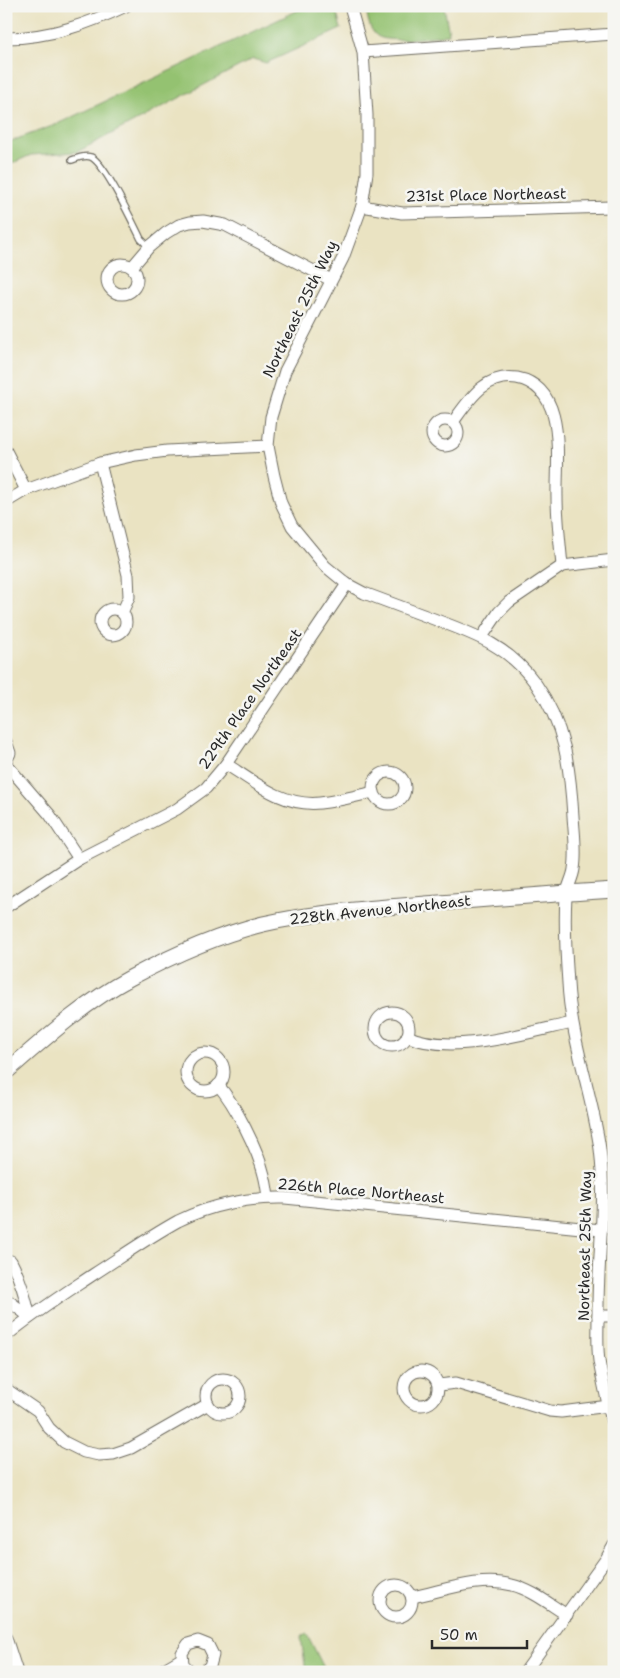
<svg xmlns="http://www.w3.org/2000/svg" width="620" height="1678" viewBox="0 0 620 1678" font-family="'Shantell Sans',sans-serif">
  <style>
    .green { fill: #94c271; stroke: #60764e }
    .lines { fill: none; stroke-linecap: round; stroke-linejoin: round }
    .lane-casing { stroke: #6e6b60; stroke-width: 8 }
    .street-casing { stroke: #6e6b60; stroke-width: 13 }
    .secondary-casing { stroke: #6e6b60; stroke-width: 17 }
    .lane { stroke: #fff; stroke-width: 5.5 }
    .street { stroke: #fff; stroke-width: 11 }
    .secondary { stroke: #fff; stroke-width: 15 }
    .labels { text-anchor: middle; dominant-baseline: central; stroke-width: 5; stroke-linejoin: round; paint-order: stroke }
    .street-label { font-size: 15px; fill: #2b2b2b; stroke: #f6f6f2 }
  </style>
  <rect width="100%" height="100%" fill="#f6f6f2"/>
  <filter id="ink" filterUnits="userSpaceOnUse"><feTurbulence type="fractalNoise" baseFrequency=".02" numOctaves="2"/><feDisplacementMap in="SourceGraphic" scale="10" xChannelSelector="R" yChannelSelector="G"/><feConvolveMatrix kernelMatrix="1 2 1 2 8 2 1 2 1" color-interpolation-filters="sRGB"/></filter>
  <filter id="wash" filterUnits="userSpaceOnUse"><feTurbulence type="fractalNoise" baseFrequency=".0096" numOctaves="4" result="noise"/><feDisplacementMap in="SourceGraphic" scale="20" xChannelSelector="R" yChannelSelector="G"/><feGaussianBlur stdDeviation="1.12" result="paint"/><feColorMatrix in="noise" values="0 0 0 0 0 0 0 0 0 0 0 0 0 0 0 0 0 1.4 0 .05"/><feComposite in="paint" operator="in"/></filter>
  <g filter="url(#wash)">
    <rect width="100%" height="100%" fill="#eae3c2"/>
    <g class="green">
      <polygon points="307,6 335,6 341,29 266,63 253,59 77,152 31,155 6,166 6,143 55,125"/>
      <path d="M366,6H444L449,34C434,36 387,45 376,35C369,29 367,16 366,6Z"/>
      <polygon points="307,1634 326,1672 306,1672 301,1637"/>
    </g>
  </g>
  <g filter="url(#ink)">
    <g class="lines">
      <g class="lane-casing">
        <path id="lane" d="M72,160C77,158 85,155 91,157C105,163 133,223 141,239L149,247"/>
      </g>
      <g class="street-casing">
        <g id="street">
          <path d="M350,6L363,52L367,115V173L362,206L343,258L285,371L271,417L268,446L274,476L281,503L292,526L325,566L347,584L364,593C386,601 409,610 431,618C474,634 508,645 536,684C565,725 570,767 573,816C574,833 577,852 574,869C573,878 567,887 566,897C564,925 566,955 568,983C571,1040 592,1093 600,1149C607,1205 597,1261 598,1317C598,1331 597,1347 599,1361C603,1384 609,1408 614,1431"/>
          <path d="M6,38C49,38 88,24 126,6"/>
          <polyline points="363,52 614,34"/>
          <polyline points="362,206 402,213 611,207"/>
          <circle cx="122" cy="279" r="15"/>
          <polyline points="132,267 149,247 166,233 179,225 190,222 203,221 225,225 331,280"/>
          <circle cx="445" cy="433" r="13"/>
          <path d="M453,422C469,400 485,373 517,378C568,388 556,460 557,497C557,520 560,543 562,566"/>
          <polyline points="6,451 26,490"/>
          <polyline points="100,463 128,575 129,597 122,613"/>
          <polyline points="6,502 26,490 100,463 136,455 167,451 268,446"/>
          <circle cx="113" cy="622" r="13"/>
          <polyline points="482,637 499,612 509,602 562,566 614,560"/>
          <polyline points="6,742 10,753 6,761"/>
          <polyline points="6,764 50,815 79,859"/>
          <path d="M226,764C254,782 284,807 320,803C338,801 356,796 374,792"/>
          <circle cx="389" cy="788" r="16"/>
          <polyline points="6,907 79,859 177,809 206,788 226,764 347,584"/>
          <circle cx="392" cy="1029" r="17"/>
          <path d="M407,1036C451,1056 525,1033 572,1023"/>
          <circle cx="205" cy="1072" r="19"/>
          <path d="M218,1085C235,1104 258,1150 264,1175C266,1182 267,1190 268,1197"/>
          <path d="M6,1260L11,1261C21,1280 25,1297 30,1317"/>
          <polyline points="6,1299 30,1317"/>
          <polyline points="598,1316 614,1316"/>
          <path d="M6,1336C34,1313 64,1294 94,1274C122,1256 149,1237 178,1221C210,1205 250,1197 285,1198L601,1230"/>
          <circle cx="421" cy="1388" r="17"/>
          <circle cx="223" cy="1396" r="17"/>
          <polyline points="439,1385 456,1383 550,1411 561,1412 609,1406"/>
          <polyline points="6,1389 38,1411 49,1428 64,1442 84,1452 99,1455 113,1454 131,1448 208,1404"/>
          <circle cx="396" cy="1601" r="16"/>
          <path d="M412,1597C443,1591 480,1576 512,1585C532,1590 549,1604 567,1615"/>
          <polyline points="6,1638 17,1672"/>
          <polyline points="159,1672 181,1659"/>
          <polyline points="191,1672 183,1664 182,1653 188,1644 198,1641 208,1645 213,1655 210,1666 203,1672"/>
          <polyline points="525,1672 606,1559 614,1545"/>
        </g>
      </g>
      <g class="secondary-casing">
        <path id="secondary" d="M6,1072C44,1039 85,1002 130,978C171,956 217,935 263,924C316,912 371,908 425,904C488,899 551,894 614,890"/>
      </g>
      <use href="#lane" class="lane"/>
      <use href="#street" class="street"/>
      <use href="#secondary" class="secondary"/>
    </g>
  </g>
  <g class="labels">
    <g class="street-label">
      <text transform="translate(486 195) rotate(-1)">231st Place Northeast</text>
      <text transform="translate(300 309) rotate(-64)">Northeast 25th Way</text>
      <text transform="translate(250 699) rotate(-55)">229th Place Northeast</text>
      <text transform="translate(380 910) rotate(-6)">228th Avenue Northeast</text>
      <text transform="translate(361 1191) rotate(5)">226th Place Northeast</text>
      <text transform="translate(585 1246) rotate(-89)">Northeast 25th Way</text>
    </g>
  </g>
  <rect width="620" height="1678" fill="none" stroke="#f6f6f2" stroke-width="25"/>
  <path d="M432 1640v8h95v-8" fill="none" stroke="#2b2b2b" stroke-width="2.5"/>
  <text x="440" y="1640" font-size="15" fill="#2b2b2b" stroke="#f6f6f2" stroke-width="4" paint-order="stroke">50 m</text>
</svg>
